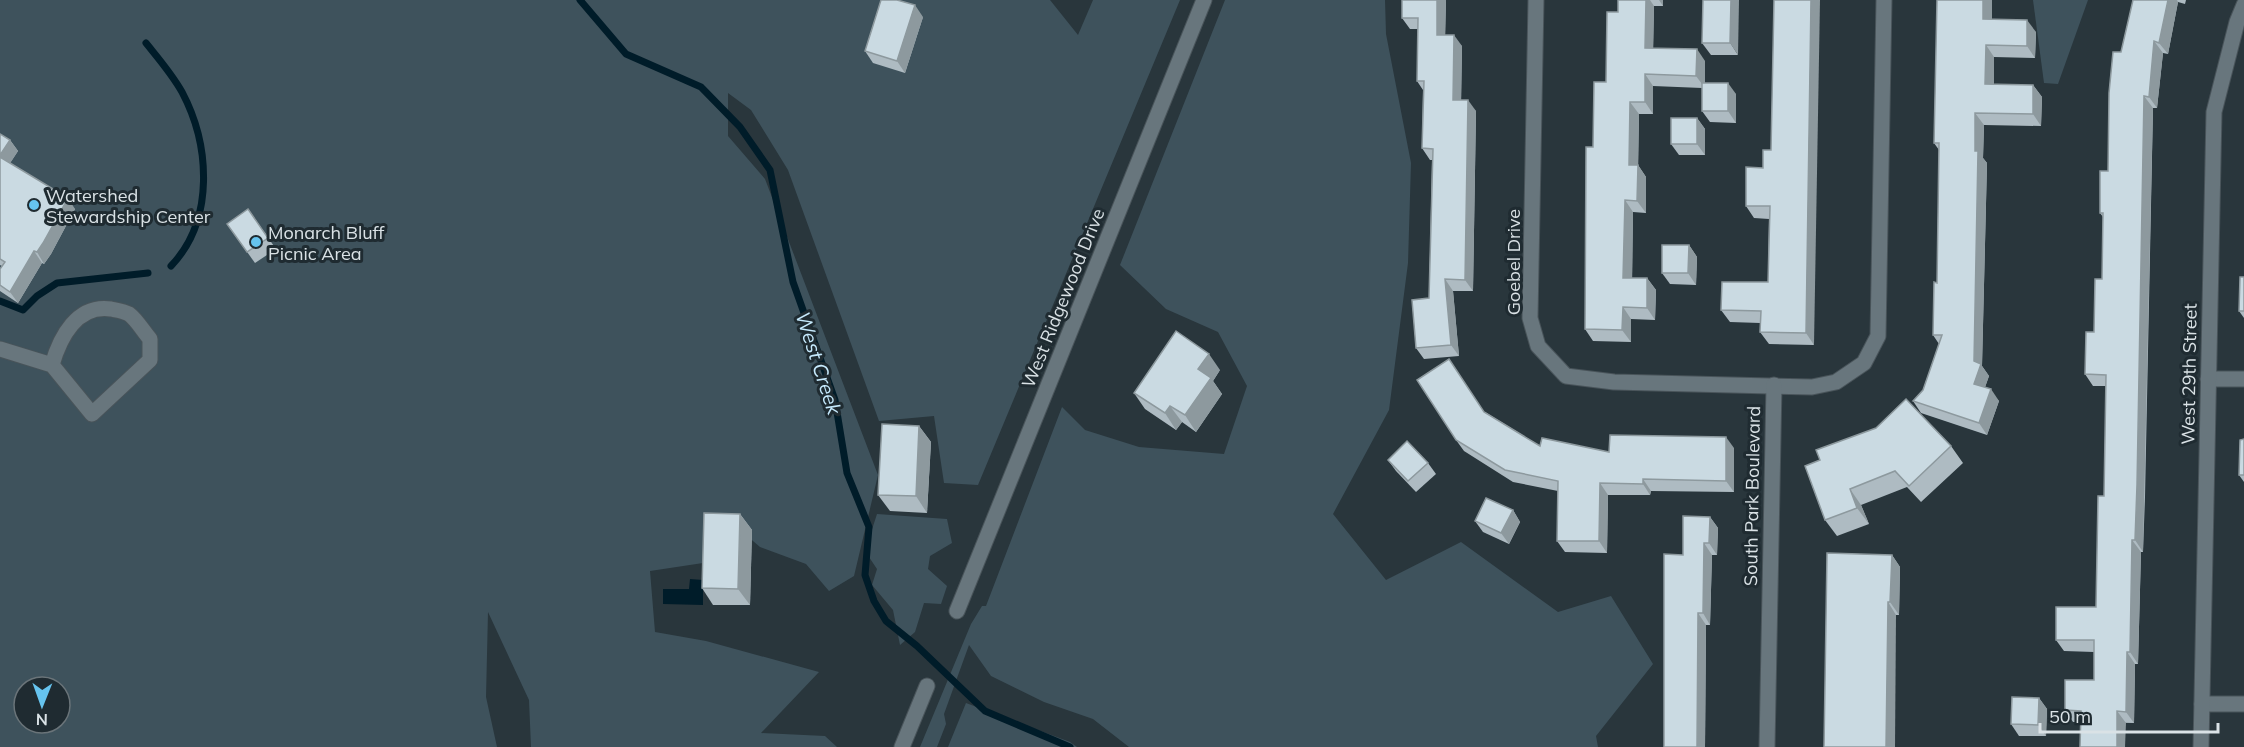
<svg xmlns="http://www.w3.org/2000/svg" width="2244" height="747" viewBox="0 0 2244 747" font-family="Mulish,sans-serif">
  <style>
    .green { fill: #3e525c; fill-rule: evenodd }
    .water { fill: #001c29 }
    .lines { fill: none; stroke-linecap: round; stroke-linejoin: round }
    .stream { stroke: #001c29; stroke-width: 7 }
    .street-casing { stroke: #49545a; stroke-width: 17 }
    .secondary-casing { stroke: #49545a; stroke-width: 17 }
    .street { stroke: #68767d; stroke-width: 15 }
    .secondary { stroke: #68767d; stroke-width: 15 }
    .wall { fill: #aebbc2 }
    .shaded-wall { fill: #8d999e }
    .building { fill: #cadae2; stroke: #8d999e; stroke-width: 1.5 }
    .poi-dot { fill: #66c4ef; stroke: #1f2b31; stroke-width: 2 }
    .labels { text-anchor: middle; dominant-baseline: central; stroke-width: 6; stroke-linejoin: round; paint-order: stroke }
    .poi-label { font-size: 18px; fill: #dae2e6; stroke: #1f2b31; text-anchor: start }
    .street-label { font-size: 18px; fill: #dae2e6; stroke: #1f2b31 }
    .water-label { font-size: 20px; font-style: italic; fill: #c6eafd; stroke: #1f2b31 }
  </style>
  <rect width="100%" height="100%" fill="#29363c"/>
  <g class="green">
    <path d="M0,0H1050L1078,35L1093,0H1180L978,485L944,483L934,416L879,421L788,170L751,110L728,93V136L765,179L878,475L854,576L829,591L806,564L760,547L732,523L703,563L650,571L655,632L706,641L819,672L761,733L825,736L837,747H531L529,700L488,612L486,697L497,747H0ZM24,687H60V723H24Z"/>
    <polygon points="1225,0 1385,0 1386,34 1411,163 1408,263 1389,410 1333,514 1386,580 1461,542 1558,612 1611,596 1653,664 1596,736 1598,747 1129,747 1093,719 1044,702 991,676 969,645 944,714 946,724 937,747 920,747 971,624 982,606 986,606 1062,407 1085,430 1139,447 1224,454 1247,386 1218,332 1166,309 1120,265"/>
    <polygon points="2033,0 2088,0 2058,84 2044,83"/>
    <polygon points="877,514 947,519 952,543 930,556 928,569 947,586 941,604 924,603 915,632 900,645 893,610 872,585 877,569 865,551"/>
    <polygon points="966,703 1070,742 1077,747 948,747"/>
  </g>
  <polygon class="water" points="690,579 703,580 703,605 663,604 663,589 689,589"/>
  <g class="lines">
    <g class="stream">
      <polyline points="580,0 626,54 701,87 740,127 770,170 793,282 835,400 847,473 869,527 865,575 874,601 886,621 917,646 985,711 1070,747"/>
      <path d="M146,43C158,58 172,74 182,92C210,145 215,220 171,266"/>
      <polyline points="0,301 23,310 37,296 57,283 148,273"/>
    </g>
    <g class="street-casing">
      <g id="street">
        <polyline points="1536,0 1530,318 1538,346 1566,376 1614,382 1812,387 1836,382 1864,363 1878,336 1884,0"/>
        <path d="M0,349L52,365L92,414L150,360V339C143,331 137,320 129,314C124,311 116,310 111,309C77,304 60,337 52,365"/>
        <polyline points="2208,379 2244,379"/>
        <polyline points="2202,704 2244,704"/>
        <polyline points="1767,747 1774,385"/>
        <polyline points="2201,747 2214,112 2237,22 2244,5"/>
      </g>
    </g>
    <g class="secondary-casing">
      <g id="secondary">
        <polyline points="957,611 1204,0"/>
        <polyline points="902,747 927,686"/>
      </g>
    </g>
    <use href="#street" class="street"/>
    <use href="#secondary" class="secondary"/>
  </g>
  <g class="wall">
    <polygon points="1402,0 1446,0 1445,35 1462,46 1461,100 1476,111 1473,291 1453,291 1459,356 1424,359 1416,348 1429,298 1432,160 1430,160 1422,148 1423,90 1417,81 1418,29 1410,29 1402,18"/>
    <polygon points="1618,0 1663,0 1663,6 1654,6 1653,49 1705,61 1705,83 1736,94 1736,123 1710,122 1702,111 1702,88 1653,86 1653,114 1639,114 1638,165 1646,177 1646,213 1633,212 1632,278 1647,278 1656,290 1655,320 1631,319 1631,342 1593,341 1585,329 1593,147 1606,82 1618,12"/>
    <polygon points="1703,0 1738,55 1711,55 1702,43"/>
    <polygon points="1992,0 1992,19 2036,32 2035,58 1994,57 1994,85 2033,85 2042,97 2041,126 1984,125 1983,158 1987,163 1982,366 1989,376 1985,387 1999,401 1987,435 1921,413 1913,401 1923,390 1939,344 1933,335 1937,283 1939,150 1934,143"/>
    <polygon points="2133,0 2186,0 2185,4 2178,2 2168,54 2163,53 2157,108 2153,108 2145,497 2143,552 2141,552 2138,664 2135,664 2134,723 2073,722 2065,710 2094,680 2094,652 2064,651 2056,640 2096,607 2104,496 2106,386 2093,386 2085,374 2094,332 2102,279 2103,217 2100,213 2108,171 2121,52"/>
    <polygon points="923,17 905,73 873,63 865,51"/>
    <polygon points="1697,118 1705,129 1705,155 1679,155 1671,144"/>
    <polygon points="0,134 10,140 18,151 10,163 75,209 51,254 44,264 42,263 18,303 0,291 0,269 2,266 0,265"/>
    <polygon points="1763,168 1814,345 1769,344 1760,332 1760,323 1730,322 1721,310 1768,282 1769,219 1754,218 1746,206"/>
    <polygon points="248,209 276,249 255,263 227,224"/>
    <polygon points="1689,245 1697,257 1696,285 1670,284 1662,273"/>
    <polygon points="2244,277 2244,318 2239,311"/>
    <polygon points="1220,370 1213,381 1222,394 1196,432 1182,422 1176,430 1145,409 1134,393"/>
    <polygon points="1485,412 1540,446 1609,452 1734,448 1734,492 1651,491 1650,495 1608,495 1607,553 1565,552 1557,541 1558,491 1513,482 1464,451 1456,440"/>
    <polygon points="919,426 931,442 927,513 890,511 878,495"/>
    <polygon points="2244,439 2244,482 2239,475"/>
    <polygon points="1951,446 1963,463 1921,502 1907,487 1861,505 1869,524 1837,536 1825,520 1805,466"/>
    <polygon points="1388,460 1428,463 1436,474 1416,492 1396,471"/>
    <polygon points="1513,510 1520,522 1509,544 1483,532 1475,521"/>
    <polygon points="740,514 752,530 750,605 713,605 702,588"/>
    <polygon points="1710,517 1718,528 1717,555 1712,555 1710,625 1706,625 1705,747 1664,747 1683,555"/>
    <polygon points="1892,555 1900,567 1899,615 1896,615 1824,747"/>
    <polygon points="2039,698 2047,709 2046,736 2019,736 2011,724"/>
  </g>
  <g class="shaded-wall">
    <polygon points="1437,0 1446,0 1445,46 1437,35"/>
    <polygon points="1646,0 1650,0 1654,6 1653,60 1645,48"/>
    <polygon points="1659,0 1663,0 1663,6"/>
    <polygon points="1731,0 1739,0 1738,55 1730,43"/>
    <polygon points="1811,0 1820,0 1814,345 1806,333"/>
    <polygon points="1983,0 1992,0 1992,31 1983,19"/>
    <polygon points="2168,0 2177,0 2178,2 2168,54 2159,43"/>
    <polygon points="915,5 923,17 905,73 897,61"/>
    <polygon points="2027,20 2036,32 2035,58 2027,46"/>
    <polygon points="1454,35 1462,46 1461,111 1453,100"/>
    <polygon points="2154,41 2163,53 2157,108 2149,97"/>
    <polygon points="1986,45 1994,57 1994,96 1985,84"/>
    <polygon points="1697,49 1705,61 1705,88 1696,76"/>
    <polygon points="1645,74 1653,86 1653,114 1645,102"/>
    <polygon points="1728,83 1736,94 1736,123 1728,111"/>
    <polygon points="2033,85 2042,97 2041,126 2033,114"/>
    <polygon points="2144,96 2153,108 2143,552 2135,540"/>
    <polygon points="1468,100 1476,111 1473,291 1465,280"/>
    <polygon points="1630,102 1639,114 1638,177 1629,165"/>
    <polygon points="1975,113 1984,125 1983,158 1987,163 1982,366 1989,376 1982,396 1974,384"/>
    <polygon points="1697,118 1705,129 1705,155 1697,144"/>
    <polygon points="10,140 18,151 7,168 0,158 0,155"/>
    <polygon points="1638,165 1646,177 1646,213 1637,201"/>
    <polygon points="68,198 75,209 51,254 44,264 37,252"/>
    <polygon points="1625,200 1633,212 1632,290 1623,278"/>
    <polygon points="1689,245 1697,257 1696,285 1688,273"/>
    <polygon points="34,251 42,263 18,303 10,292"/>
    <polygon points="1647,278 1656,290 1655,320 1647,308"/>
    <polygon points="1445,279 1453,291 1459,356 1451,345"/>
    <polygon points="1623,307 1631,319 1631,342 1622,330"/>
    <polygon points="1209,354 1220,370 1213,381 1222,394 1196,432 1185,415 1198,369"/>
    <polygon points="1991,389 1999,401 1987,435 1979,423"/>
    <polygon points="1170,406 1182,422 1176,430 1165,413"/>
    <polygon points="919,426 931,442 927,513 916,496"/>
    <polygon points="1726,437 1734,448 1734,492 1726,481"/>
    <polygon points="1643,479 1651,491 1650,495 1643,484"/>
    <polygon points="1600,483 1608,495 1607,553 1599,541"/>
    <polygon points="1850,489 1861,505 1869,524 1857,508"/>
    <polygon points="1513,510 1520,522 1509,544 1501,533"/>
    <polygon points="740,514 752,530 750,605 738,589"/>
    <polygon points="1710,517 1718,528 1717,555 1709,543"/>
    <polygon points="2132,540 2141,552 2138,664 2130,652"/>
    <polygon points="1704,543 1712,555 1710,625 1703,613"/>
    <polygon points="1892,555 1900,567 1899,615 1890,602"/>
    <polygon points="1888,602 1896,615 1895,747 1886,747"/>
    <polygon points="1698,613 1706,625 1705,747 1697,747"/>
    <polygon points="2127,652 2135,664 2134,723 2126,712"/>
    <polygon points="2039,698 2047,709 2046,736 2038,725"/>
    <polygon points="2117,711 2126,723 2125,747 2117,747"/>
  </g>
  <g class="building">
    <polygon points="881,0 897,0 915,5 897,61 865,51"/>
    <polygon points="1402,0 1437,0 1437,35 1454,35 1453,100 1468,100 1465,280 1445,279 1451,345 1416,348 1412,300 1429,298 1433,149 1422,148 1424,81 1417,81 1418,18 1402,18"/>
    <polygon points="1618,0 1646,0 1645,48 1697,49 1696,76 1645,74 1645,102 1630,102 1629,165 1638,165 1637,201 1625,200 1623,278 1647,278 1647,308 1623,307 1622,330 1585,329 1586,147 1593,147 1594,82 1606,82 1607,12 1618,12"/>
    <polygon points="1703,0 1731,0 1730,43 1702,43"/>
    <polygon points="1774,0 1811,0 1806,333 1760,332 1761,311 1721,310 1722,282 1768,282 1770,206 1746,206 1746,167 1763,168 1763,150 1771,150"/>
    <polygon points="1937,0 1983,0 1983,19 2027,20 2027,46 1986,45 1985,84 2033,85 2033,114 1975,113 1975,151 1978,151 1974,361 1981,364 1974,384 1991,389 1979,423 1913,401 1923,390 1942,335 1933,335 1934,282 1937,283 1939,143 1934,143"/>
    <polygon points="2133,0 2168,0 2159,43 2154,41 2149,97 2144,96 2137,485 2135,540 2132,540 2130,652 2127,652 2126,712 2117,711 2117,747 2080,747 2081,711 2065,710 2065,680 2094,680 2094,640 2056,640 2056,607 2096,607 2098,496 2104,496 2106,375 2085,374 2086,332 2094,332 2095,279 2102,279 2103,213 2100,213 2100,171 2108,171 2109,93 2113,52 2121,52"/>
    <rect x="1702" y="83" width="26" height="28"/>
    <rect x="1671" y="118" width="26" height="26"/>
    <polygon points="0,134 10,140 0,155"/>
    <polygon points="0,157 68,198 43,243 37,252 34,251 10,292 0,285 0,269 5,262 0,259"/>
    <polygon points="248,209 268,238 247,252 227,224"/>
    <polygon points="1662,245 1689,245 1688,273 1662,273"/>
    <polygon points="2240,277 2244,277 2244,311 2239,311"/>
    <polygon points="1176,331 1209,354 1198,369 1211,378 1185,415 1170,406 1165,413 1134,393"/>
    <polygon points="1449,359 1484,412 1540,446 1542,438 1609,452 1610,435 1726,437 1726,481 1643,479 1643,484 1600,483 1599,541 1557,541 1558,481 1505,470 1456,440 1417,380"/>
    <polygon points="1906,399 1951,446 1909,486 1895,471 1850,489 1857,508 1825,520 1805,466 1820,460 1816,450 1876,428"/>
    <polygon points="882,424 919,426 916,496 878,495"/>
    <polygon points="2244,439 2244,475 2239,475 2240,440"/>
    <polygon points="1407,441 1428,463 1408,481 1388,460"/>
    <polygon points="1486,498 1513,510 1501,533 1475,521"/>
    <polygon points="704,513 740,514 738,589 702,588"/>
    <polygon points="1683,516 1710,517 1709,543 1704,543 1703,613 1698,613 1697,747 1664,747 1664,554 1683,555"/>
    <polygon points="1827,553 1892,555 1890,602 1888,602 1886,747 1824,747"/>
    <polygon points="2012,697 2039,698 2038,725 2011,724"/>
  </g>
  <g class="poi-dot">
    <circle cx="34" cy="205" r="6"/>
    <circle cx="256" cy="242" r="6"/>
  </g>
  <g class="labels">
    <g class="poi-label">
      <text x="46" y="195">Watershed<tspan x="46" dy="21">Stewardship Center</tspan></text>
      <text x="268" y="232">Monarch Bluff<tspan x="268" dy="21">Picnic Area</tspan></text>
    </g>
    <g class="street-label">
      <text transform="translate(1513 262) rotate(-90)">Goebel Drive</text>
      <text transform="translate(1063 298) rotate(-68)">West Ridgewood Drive</text>
      <text transform="translate(2189 374) rotate(-89)">West 29th Street</text>
      <text transform="translate(1752 496) rotate(-89)">South Park Boulevard</text>
    </g>
    <g class="water-label">
      <text transform="translate(819 363) rotate(72)">West Creek</text>
    </g>
  </g>
  <g transform="translate(42 705) rotate(181)"><circle r="28" fill="#1f2b31" stroke="#6a7479" stroke-width="1.5"/>
  <path d="M0-4.5L10 22L0 15L-10 22Z" fill="#66c4ef"/>
  <text y="-9" font-size="16" font-weight="bold" text-anchor="middle" fill="#dae2e6">N</text>
  </g>
  <path d="M2040 723v9h178v-9" fill="none" stroke="#dae2e6" stroke-width="3"/>
  <text x="2049" y="723" font-size="18" fill="#dae2e6" stroke="#1f2b31" stroke-width="4.5" paint-order="stroke">50 m</text>
</svg>
